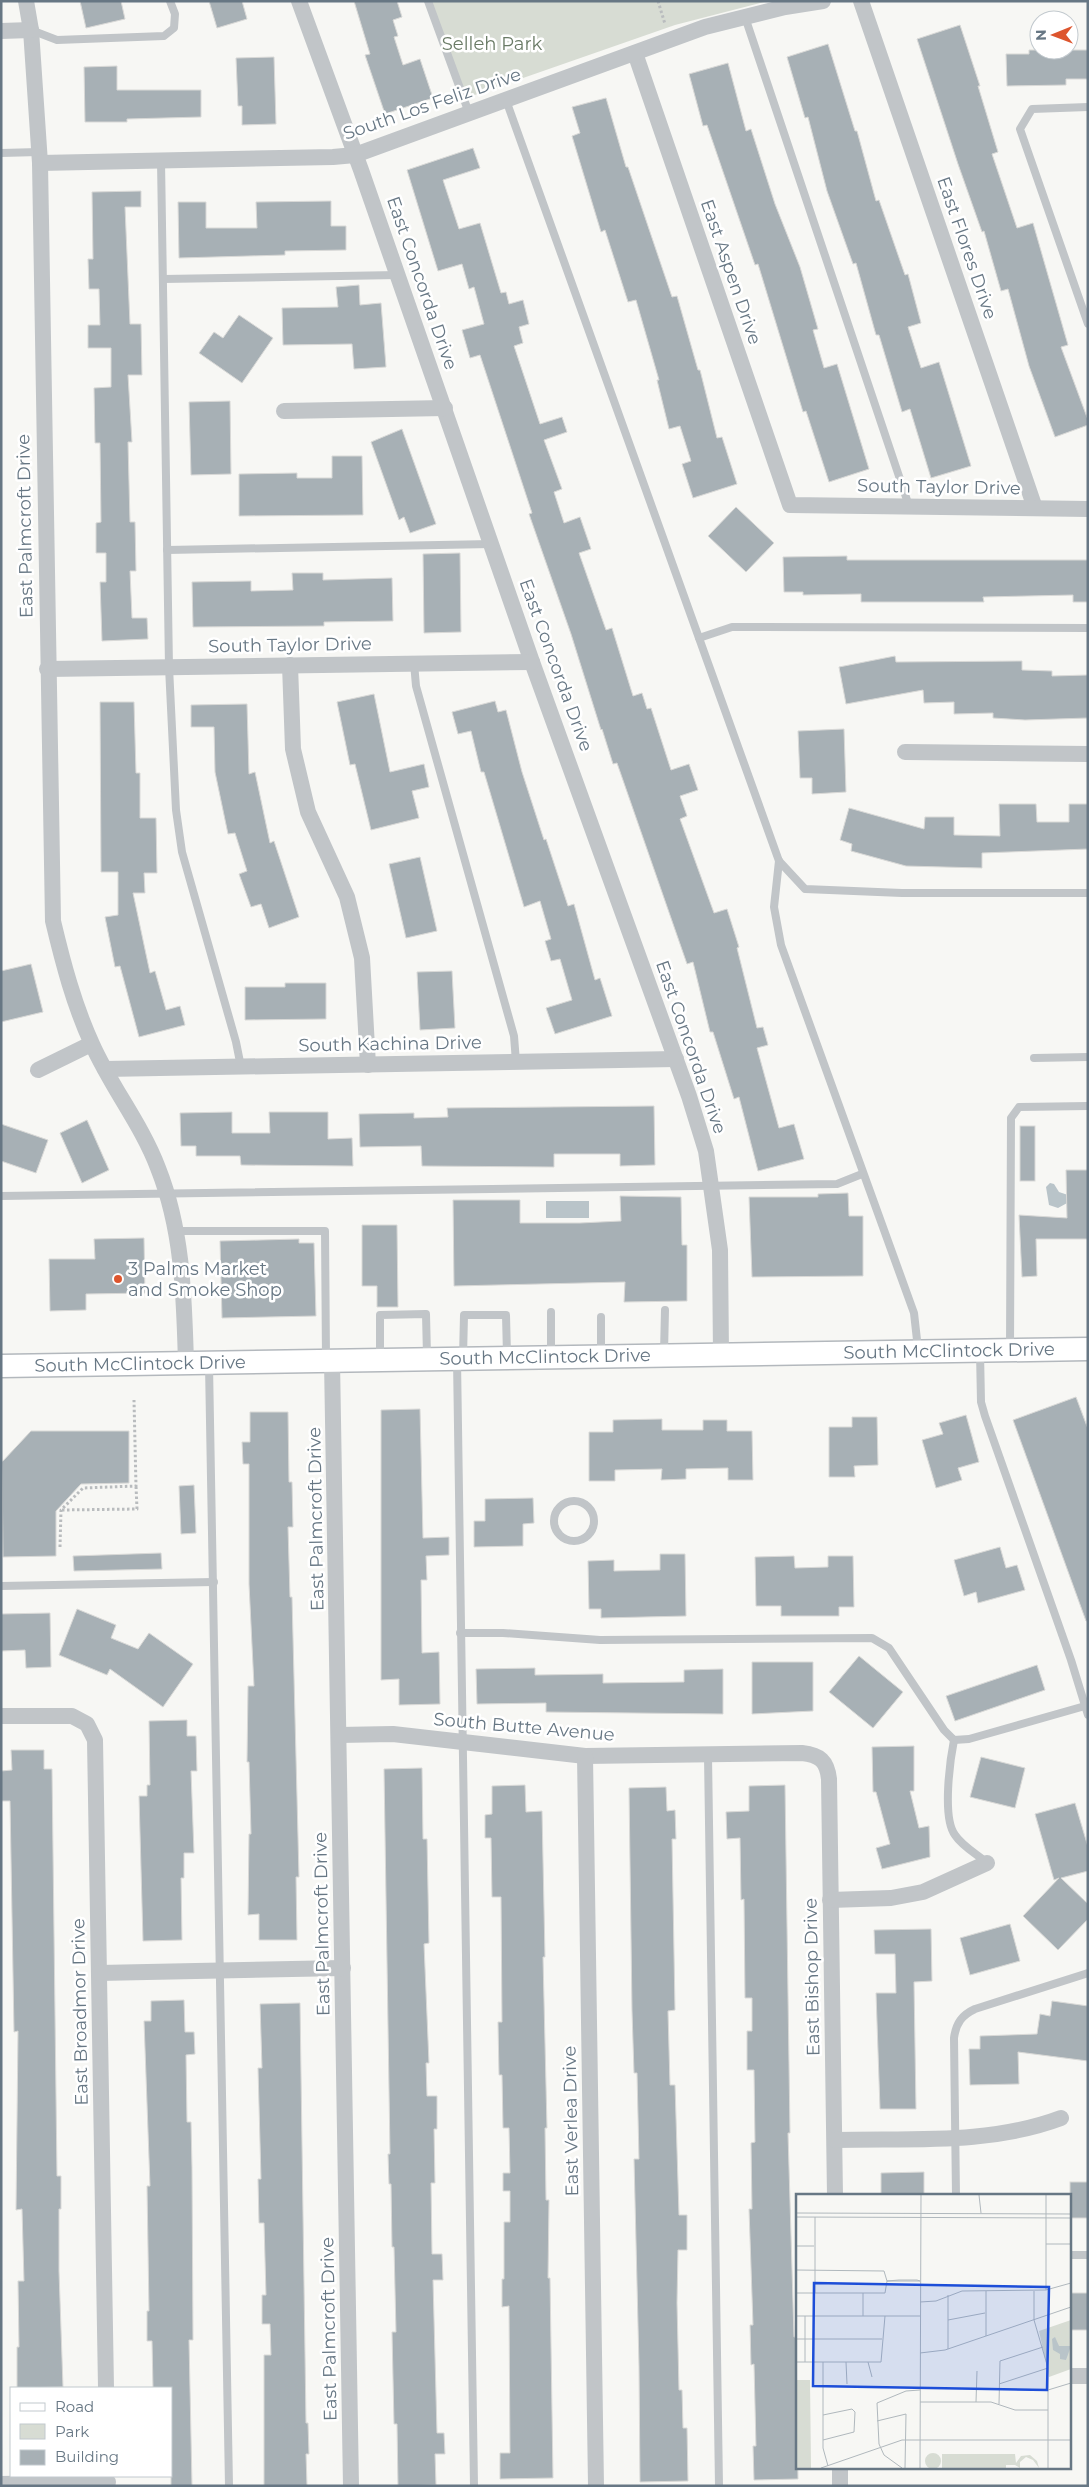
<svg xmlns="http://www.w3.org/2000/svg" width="1089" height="2487" viewBox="0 0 1089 2487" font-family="Montserrat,sans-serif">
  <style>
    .green { fill: #d7dcd3 }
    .water { fill: #b9c4c9 }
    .building { fill: #a7b0b5; stroke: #d9d9d7 }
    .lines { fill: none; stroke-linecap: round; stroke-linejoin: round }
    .secondary-casing { stroke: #b3b8bd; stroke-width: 25 }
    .path { stroke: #b9bcbe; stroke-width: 3; stroke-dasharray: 2.5 2.5; stroke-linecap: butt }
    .service { stroke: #c1c5c8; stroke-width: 8 }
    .minor { stroke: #c1c5c8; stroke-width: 16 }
    .secondary { stroke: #fff; stroke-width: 22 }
    .poi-dot { fill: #dd552e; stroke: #fff; stroke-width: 2 }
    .labels { text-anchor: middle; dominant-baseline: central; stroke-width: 5; stroke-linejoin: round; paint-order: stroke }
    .park-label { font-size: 18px; fill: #6a7b66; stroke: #fff }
    .street-label { font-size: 18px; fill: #677784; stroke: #fff }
    .poi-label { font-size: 18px; fill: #677784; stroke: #fff; text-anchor: start }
    .inset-road { fill: none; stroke: #b0b8bd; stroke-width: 1 }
    .view { fill: #1d4ed8; fill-opacity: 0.15; stroke: #1d4ed8; stroke-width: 2.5 }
    .inset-edge { fill: none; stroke: #677784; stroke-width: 2.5 }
  </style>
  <rect width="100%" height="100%" fill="#f7f7f4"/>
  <polygon class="green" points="430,1 768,1 675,25 466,98"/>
  <g class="water">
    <polygon points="1050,1183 1054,1184 1059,1192 1068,1195 1069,1202 1058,1208 1049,1205 1046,1187"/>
    <rect x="546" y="1201" width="43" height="17"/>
  </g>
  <g class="building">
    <polygon points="80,1 121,1 125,19 86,28"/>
    <polygon points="209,1 242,1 247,19 217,28"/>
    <polygon points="354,1 397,1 402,17 393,20 398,36 394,37 403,65 420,59 433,98 385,114 365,55 370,54"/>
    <polygon points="960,25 980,86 978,86 998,152 992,154 1017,228 1033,223 1068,345 1061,347 1088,420 1088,425 1055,437 1029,366 1008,289 1001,291 984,231 982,232 958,164 917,39"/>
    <polygon points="828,44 855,131 857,131 876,201 879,200 905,275 908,274 921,323 908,327 921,368 939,362 971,466 931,478 910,409 902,412 879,335 876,335 856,263 853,264 827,191 808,117 805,118 787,57"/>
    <polygon points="1029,50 1088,50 1088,79 1066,79 1066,85 1007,86 1006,54 1029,54"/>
    <polygon points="274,57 276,124 242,125 242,106 238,106 236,58"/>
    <polygon points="728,63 746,131 751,129 775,204 800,267 818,329 813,330 824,368 837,364 869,469 829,482 806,411 803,412 758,264 755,265 707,125 703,126 689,74"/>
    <polygon points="117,66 117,90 201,90 201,117 127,119 127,122 85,122 84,67"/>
    <polygon points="606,98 626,167 628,167 672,297 677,296 698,370 700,370 717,438 722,437 737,484 693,498 682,464 691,461 680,426 669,429 657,380 659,380 636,300 628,302 605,230 601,232 572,136 580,133 572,107"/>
    <polygon points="473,148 480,168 443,180 459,229 480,223 501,293 506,292 509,304 523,300 529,324 519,327 523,343 514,346 540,424 562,417 567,432 544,440 562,489 554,492 564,523 580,517 591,549 579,553 606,630 612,628 633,696 642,693 647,709 651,708 671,770 689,764 698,790 680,796 687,816 680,819 714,913 727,909 739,947 737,948 757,1028 763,1027 768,1045 757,1048 779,1128 794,1124 804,1159 758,1171 739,1097 734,1099 713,1032 710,1032 693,962 687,964 617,763 613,764 602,729 601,730 571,634 529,514 532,513 480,355 470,358 462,330 484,324 474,287 469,289 462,264 438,271 407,170"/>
    <polygon points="141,191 141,207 125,207 130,324 141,324 142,375 128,375 132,442 128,442 130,522 135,522 136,571 130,571 132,618 147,618 148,639 102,641 100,582 106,582 106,553 96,553 96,523 101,522 100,443 95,443 94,388 111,387 111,348 88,348 88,325 100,325 99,289 89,289 88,259 93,259 92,192"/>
    <polygon points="331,201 331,226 346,226 346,250 285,251 285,255 179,258 178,202 206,202 206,228 257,228 256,202"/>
    <polygon points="359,285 360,305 381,303 386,367 354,369 352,344 283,345 282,308 338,307 336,287"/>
    <polygon points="239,315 273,338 242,383 199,353 214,332 223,338"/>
    <polygon points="230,401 231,474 191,475 189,402"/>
    <polygon points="402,429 436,524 410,533 404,517 399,520 371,442"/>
    <polygon points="332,456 362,456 363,515 239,516 239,474 297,473 297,478 332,478"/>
    <polygon points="736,507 774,543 746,572 708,536"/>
    <polygon points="460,553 461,632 424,633 423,554"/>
    <polygon points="847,556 847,560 1088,560 1088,602 1073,602 1073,595 983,597 984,602 861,602 861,594 803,595 803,592 784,592 783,557"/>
    <polygon points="292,573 323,573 323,580 392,578 393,621 324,622 324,626 193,627 192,582 251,581 251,591 293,590"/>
    <polygon points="895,656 896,662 1022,661 1022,670 1052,671 1052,676 1088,675 1088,718 1025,720 993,718 993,713 954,714 954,702 924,703 923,690 846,704 839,667"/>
    <polygon points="374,694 390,772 424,764 429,787 412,791 419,818 371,830 355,764 350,765 337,702"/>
    <polygon points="495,701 498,712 506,710 522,772 544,840 546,839 568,906 574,904 595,980 600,978 612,1016 555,1034 546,1008 572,1000 560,959 551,961 545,941 551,939 540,901 524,907 484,772 481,772 471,731 458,734 452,712"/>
    <polygon points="100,702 134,702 136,773 140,773 140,818 156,818 157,873 144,873 145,893 133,893 150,973 155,971 166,1010 180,1006 185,1025 139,1037 120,966 115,967 105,917 118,915 118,872 101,872"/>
    <polygon points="247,704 249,774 255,772 270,843 274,841 299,917 269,928 261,904 251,907 239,874 247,871 235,833 228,834 215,772 214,727 191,727 191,705"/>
    <polygon points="844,729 846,792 812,794 812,778 800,778 798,731"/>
    <polygon points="999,804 1036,804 1037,822 1069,822 1069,804 1088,804 1088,849 982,853 982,868 906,866 851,851 852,844 840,840 849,808 924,829 925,817 954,817 954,835 1000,836"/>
    <polygon points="420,857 437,931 406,938 389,864"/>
    <polygon points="31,964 43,1012 1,1022 1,971"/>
    <polygon points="452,971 455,1028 420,1030 417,972"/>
    <polygon points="285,983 326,983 326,1019 245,1020 245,987 285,987"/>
    <polygon points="654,1106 655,1165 620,1166 620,1154 554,1154 554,1167 422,1166 421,1146 360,1147 359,1114 414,1113 414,1118 448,1117 447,1108"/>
    <polygon points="232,1112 232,1133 270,1133 269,1112 328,1112 328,1139 352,1138 353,1166 241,1165 240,1156 196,1156 196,1146 181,1146 180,1113"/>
    <polygon points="87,1120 109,1170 82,1183 60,1133"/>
    <polygon points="1,1124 48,1140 36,1173 1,1161"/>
    <rect x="1020" y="1126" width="15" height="55"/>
    <polygon points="1066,1170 1088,1170 1088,1239 1036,1239 1037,1276 1022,1277 1019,1215 1067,1218"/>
    <polygon points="848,1193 849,1216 863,1216 863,1276 752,1277 749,1197 818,1197 818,1194"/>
    <polygon points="620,1196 681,1197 682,1245 687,1245 687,1301 624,1302 625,1282 454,1286 453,1200 520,1200 520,1223 580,1223 621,1221"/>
    <polygon points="362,1225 397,1225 398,1307 377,1307 377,1286 362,1286"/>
    <polygon points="144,1238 145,1293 86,1294 86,1310 50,1311 49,1259 95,1259 94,1239"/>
    <polygon points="299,1239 299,1243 314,1243 316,1316 222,1318 220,1241"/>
    <polygon points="1076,1397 1088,1429 1088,1621 1086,1621 1013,1420"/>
    <polygon points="420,1409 423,1538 449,1537 449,1555 426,1556 427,1580 421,1580 422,1653 439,1652 440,1704 399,1705 399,1679 381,1680 381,1410"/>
    <polygon points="250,1412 288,1412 289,1482 292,1482 293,1527 288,1527 290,1597 292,1597 299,1877 296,1877 297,1940 259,1940 259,1914 248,1915 249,1834 251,1834 249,1762 247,1762 248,1686 254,1686 249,1584 249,1464 243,1464 242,1442 250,1442"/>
    <polygon points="966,1415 979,1462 958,1468 962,1480 936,1488 922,1440 943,1434 939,1423"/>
    <polygon points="852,1417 877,1417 878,1465 854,1466 855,1477 829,1477 829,1427 852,1427"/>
    <polygon points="662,1419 662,1430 703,1430 703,1420 727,1420 727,1431 752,1431 753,1480 728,1480 728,1468 686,1469 686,1479 661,1480 662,1469 615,1470 615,1481 589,1481 589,1432 613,1432 613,1420"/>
    <polygon points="31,1431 129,1431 129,1483 81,1484 56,1511 56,1556 3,1557 2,1462"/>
    <polygon points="194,1485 196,1533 181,1534 179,1486"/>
    <polygon points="533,1498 534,1523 523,1524 523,1546 474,1547 474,1521 485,1521 485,1499"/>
    <polygon points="1000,1547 1006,1568 1017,1565 1025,1590 978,1603 976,1592 964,1596 954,1560"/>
    <polygon points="161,1553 162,1569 74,1571 73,1556"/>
    <polygon points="660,1554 685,1554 686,1616 601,1618 601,1609 589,1609 588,1561 614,1560 614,1571 660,1570"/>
    <polygon points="794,1556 795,1568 828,1567 828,1556 853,1556 854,1607 839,1607 839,1616 781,1616 781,1606 756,1606 755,1557"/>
    <polygon points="77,1609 116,1625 111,1638 138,1649 149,1633 193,1664 163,1707 110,1669 107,1675 59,1655"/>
    <polygon points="50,1613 51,1667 26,1668 25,1650 1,1651 1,1614"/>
    <polygon points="859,1656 903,1692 873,1728 829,1692"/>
    <polygon points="752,1662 813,1662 813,1711 752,1714"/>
    <polygon points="1037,1665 1045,1690 955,1721 946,1696"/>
    <polygon points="535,1668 535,1675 603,1674 603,1683 684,1682 684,1670 723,1669 723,1714 546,1712 546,1703 477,1704 476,1669"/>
    <polygon points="187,1720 187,1736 196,1736 197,1771 191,1771 194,1853 184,1853 184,1878 181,1878 182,1940 143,1941 139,1796 147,1796 147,1785 150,1785 149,1721"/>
    <polygon points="914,1746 914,1791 910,1791 919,1828 929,1826 930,1857 882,1869 876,1848 890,1844 876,1792 873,1792 872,1747"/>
    <polygon points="11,1750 44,1750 44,1769 52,1769 57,2176 61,2176 61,2209 59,2209 59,2271 63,2387 17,2388 17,2347 19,2347 18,2281 24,2281 22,2209 16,2210 18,2031 14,2032 10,1801 1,1801 1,1771 12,1770"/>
    <polygon points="981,1757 1025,1768 1015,1808 970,1797"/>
    <polygon points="422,1768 423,1839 427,1839 429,1943 424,1944 429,2063 426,2063 427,2096 437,2096 437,2129 434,2129 435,2183 431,2183 432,2254 442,2254 443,2280 433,2280 437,2433 444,2433 445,2454 435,2454 436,2485 398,2486 397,2424 394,2424 392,2332 396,2332 394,2247 392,2247 391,2184 389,2184 388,2154 390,2154 384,1769"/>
    <polygon points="525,1785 526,1812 542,1811 545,1957 543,1957 547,2128 545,2128 546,2200 549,2200 548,2278 550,2278 553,2478 500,2479 500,2453 510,2453 509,2306 502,2307 502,2279 504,2279 504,2222 510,2222 510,2191 503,2191 503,2173 510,2173 509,2128 503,2128 502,2075 499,2075 498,2022 502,2022 501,1897 492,1897 491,1838 485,1838 485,1815 492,1814 492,1786"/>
    <polygon points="785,1785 790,2133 788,2133 794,2337 796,2337 798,2479 754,2480 753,2446 756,2446 754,2364 751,2365 750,2325 753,2325 749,2209 752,2209 751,2143 755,2142 754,2070 747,2070 747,2031 752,2031 752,1998 745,1998 744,1899 741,1900 740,1838 727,1839 726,1812 749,1811 749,1786"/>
    <polygon points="666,1787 667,1811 675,1810 676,1839 672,1839 675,2010 668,2011 670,2085 675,2085 679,2215 687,2215 687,2250 678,2250 677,2303 679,2390 682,2390 683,2428 687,2428 688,2481 640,2482 639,2366 634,2159 639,2159 637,2073 634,2073 632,2011 629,1788"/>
    <polygon points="1075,1803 1088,1847 1088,1871 1061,1878 1088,1904 1088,1919 1058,1950 1023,1916 1059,1878 1054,1880 1035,1814"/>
    <polygon points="1010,1924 1020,1961 970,1975 960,1938"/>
    <polygon points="931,1929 932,1981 914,1982 916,2109 880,2109 876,1993 896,1993 895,1954 875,1954 874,1930"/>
    <polygon points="184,2000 185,2032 194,2032 195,2054 186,2055 187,2122 191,2122 192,2168 193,2340 189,2340 192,2486 171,2486 171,2388 153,2388 152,2341 147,2341 147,2311 149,2311 147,2186 150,2186 144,2021 151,2021 151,2001"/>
    <polygon points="1052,2001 1088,2006 1088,2061 1018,2052 1019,2084 970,2085 969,2049 980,2049 980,2036 1037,2034 1040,2014 1050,2016"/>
    <polygon points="300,2003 306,2423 308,2423 309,2454 306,2454 307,2486 264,2486 264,2355 271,2355 270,2324 262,2324 262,2295 266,2295 264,2223 259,2223 258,2179 261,2179 258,2068 262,2068 260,2004"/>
    <polygon points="924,2172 924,2196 881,2196 881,2173"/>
    <rect x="1070" y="2182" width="18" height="36"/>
    <rect x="1070" y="2293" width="18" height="37"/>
  </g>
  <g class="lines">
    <g class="secondary-casing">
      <polyline id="secondary" points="1,1366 1088,1349"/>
    </g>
    <g class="path">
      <polyline points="658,1 665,24"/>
      <polyline points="62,1510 137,1509 136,1486"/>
      <polyline points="60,1547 61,1510 83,1488 136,1486 134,1400"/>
    </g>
    <g class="service">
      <polyline points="428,1 469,113"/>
      <polyline points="745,17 909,506"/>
      <polyline points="31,30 57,40 164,36 174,28 175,14 170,1"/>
      <polyline points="506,100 779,861 805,889 902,893 1088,893"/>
      <polyline points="1088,107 1032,109 1020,129 1088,324"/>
      <polyline points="1,153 39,152"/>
      <polyline points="161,161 169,667 176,810 182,852 236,1042 241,1067"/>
      <polyline points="163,279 398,275"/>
      <polyline points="167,550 492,544"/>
      <polyline points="699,638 732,627 1088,628"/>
      <polyline points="414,663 416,686 514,1036 516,1062"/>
      <polyline points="779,861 774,907 781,945 914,1313 918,1349"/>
      <polyline points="1034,1058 1088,1057"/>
      <polyline points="1,1196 837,1184 862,1174"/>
      <polyline points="176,1231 325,1231 326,1359"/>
      <polyline points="551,1312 551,1355"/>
      <polyline points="601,1317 601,1354"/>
      <polyline points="1010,1348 1011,1118 1019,1107 1088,1106"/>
      <polyline points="980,1352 981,1402 985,1416 1071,1660 1088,1715"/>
      <polyline points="664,1353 665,1310"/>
      <polyline points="463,1357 464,1315 506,1315 507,1355"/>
      <polyline points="380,1358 380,1315 426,1314 427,1356"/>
      <polyline points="457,1360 474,2486"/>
      <polyline points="209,1365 229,2486"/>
      <circle cx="574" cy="1521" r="20"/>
      <polyline points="1,1586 214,1582"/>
      <polyline points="460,1633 503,1633 600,1640 872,1638 889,1648 944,1730 954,1740 969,1739 1085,1706"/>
      <path d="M954,1740C950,1760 942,1818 955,1835C962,1846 978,1855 987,1863"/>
      <polyline points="708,1756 719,2486"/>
      <path d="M956,2196L954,2038C956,2023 962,2015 975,2009L1088,1973"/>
      <polyline points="1070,2255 1088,2255"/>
    </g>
    <g class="minor">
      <path d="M26,1L31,30L40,163L53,921C63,963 74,1005 92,1044C111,1087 142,1125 158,1168C183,1231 184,1297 186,1363"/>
      <polyline points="299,1 361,170 532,662 689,1096 706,1151 720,1250 721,1354"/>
      <polyline points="861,1 1035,508"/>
      <polyline points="1,31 31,30"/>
      <polyline points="635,53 790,505 1088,509"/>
      <polyline points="40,163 333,157 355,155 705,27 785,7 823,1"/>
      <polyline points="284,411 445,408"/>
      <polyline points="290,665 293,749 308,812 347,897 362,958 368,1065"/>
      <polyline points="47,669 532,662"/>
      <polyline points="905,752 1088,754"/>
      <polyline points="105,1069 676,1059"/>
      <polyline points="38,1070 91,1044"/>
      <polyline points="332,1361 351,2486"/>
      <polyline points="1,1716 72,1716 87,1724 95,1740 106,2388"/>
      <path d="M339,1735L393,1734L585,1756L802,1753C820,1755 827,1761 829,1779L835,2196"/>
      <polyline points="585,1756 596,2486"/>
      <polyline points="830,1900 891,1898 923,1892 987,1863"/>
      <polyline points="99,1973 343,1968"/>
      <path d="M835,2140C911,2138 989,2145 1061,2118"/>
      <polyline points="1070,2376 1088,2376"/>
      <polyline points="840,2468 840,2486"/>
      <polyline points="1,2484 108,2482"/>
    </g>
    <use href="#secondary" class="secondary"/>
  </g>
  <circle class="poi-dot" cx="118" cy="1279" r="5"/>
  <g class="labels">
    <g class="park-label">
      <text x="492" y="44">Selleh Park</text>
    </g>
    <g class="street-label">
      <text transform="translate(432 104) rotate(-19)">South Los Feliz Drive</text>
      <text transform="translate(967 248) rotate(71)">East Flores Drive</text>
      <text transform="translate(731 272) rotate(71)">East Aspen Drive</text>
      <text transform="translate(422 283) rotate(71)">East Concorda Drive</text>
      <text transform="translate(939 487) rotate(1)">South Taylor Drive</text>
      <text transform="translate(25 526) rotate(-91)">East Palmcroft Drive</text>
      <text transform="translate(290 645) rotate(-1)">South Taylor Drive</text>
      <text transform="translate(556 665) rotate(70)">East Concorda Drive</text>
      <text transform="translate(390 1044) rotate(-1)">South Kachina Drive</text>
      <text transform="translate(691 1047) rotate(71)">East Concorda Drive</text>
      <text transform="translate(949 1351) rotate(-1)">South McClintock Drive</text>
      <text transform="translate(545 1357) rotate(-1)">South McClintock Drive</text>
      <text transform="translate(140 1364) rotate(-1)">South McClintock Drive</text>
      <text transform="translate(316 1519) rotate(-91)">East Palmcroft Drive</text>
      <text transform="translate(524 1727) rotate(5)">South Butte Avenue</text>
      <text transform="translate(322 1924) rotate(-91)">East Palmcroft Drive</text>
      <text transform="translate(812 1977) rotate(-91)">East Bishop Drive</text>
      <text transform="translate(80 2012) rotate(-91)">East Broadmor Drive</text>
      <text transform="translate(571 2121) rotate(-91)">East Verlea Drive</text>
      <text transform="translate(329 2329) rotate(-91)">East Palmcroft Drive</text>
    </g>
    <g class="poi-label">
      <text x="128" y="1269">3 Palms Market<tspan x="128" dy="21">and Smoke Shop</tspan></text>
    </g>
  </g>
  <g transform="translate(796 2194)">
    <rect width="275" height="275" fill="#f7f7f4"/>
    <path d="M275,126V175L253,183L243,137ZM0,186H14L15,274H0ZM129 267a8 8 0 1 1 16 0a8 8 0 1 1-16 0ZM146,260H219L220,269L225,262L234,261L241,267L243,274L237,266L230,263L224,268V274L219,271H210V274H146Z" fill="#d7dcd3"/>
    <path d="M259,143L263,152H275L270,166L264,165V160L257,156L256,145Z" fill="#b9c4c9"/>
    <path class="inset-road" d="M183,1L185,19M250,1V96M0,19L275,20M0,23L275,24M250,50H275M0,52H18M0,76L88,77L91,87L89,99H0M103,86H121L124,87H91ZM238,97V126L252,174V274M19,99V23M67,99V122M124,108L140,107L166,97L250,96L275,89M0,122H124M9,122V168M152,126L189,119M190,142V97M0,145H86M152,155V101M124,159L149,156L275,113M0,168H85L89,122M27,168V254L32,272M50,168L51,190M72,168L76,183M203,190L252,174M252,196L275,189M124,208H195L219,216H252M180,208L181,177M203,210L204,167L247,153M81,227L110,220L109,274M27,246L58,238L59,218L56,215L27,221M25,274L106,246H275M106,274L88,261L83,250L81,209L110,197L124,196M124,274L125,1"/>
    <path class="view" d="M18,89L253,93L251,196L17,192Z"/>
    <rect width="275" height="275" class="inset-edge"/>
  </g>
  <rect width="1089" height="2487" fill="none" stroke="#677784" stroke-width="5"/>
  <rect x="10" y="2387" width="162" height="90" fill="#ffffff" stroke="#c2c9ce"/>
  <rect x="20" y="2403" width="25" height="8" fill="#ffffff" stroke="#c2c9ce"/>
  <text x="55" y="2412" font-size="15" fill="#677784">Road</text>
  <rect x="20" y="2424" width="25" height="15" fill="#d7dcd3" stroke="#c2c9ce"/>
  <text x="55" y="2437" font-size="15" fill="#677784">Park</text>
  <rect x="20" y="2450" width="25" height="15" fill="#a7b0b5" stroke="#c2c9ce"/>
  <text x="55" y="2462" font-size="15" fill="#677784">Building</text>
  <g transform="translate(1054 35) rotate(269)"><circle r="24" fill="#ffffff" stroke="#c2c9ce"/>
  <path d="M0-4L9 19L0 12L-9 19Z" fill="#dd552e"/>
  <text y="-8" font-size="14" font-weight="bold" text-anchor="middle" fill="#677784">N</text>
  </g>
</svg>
